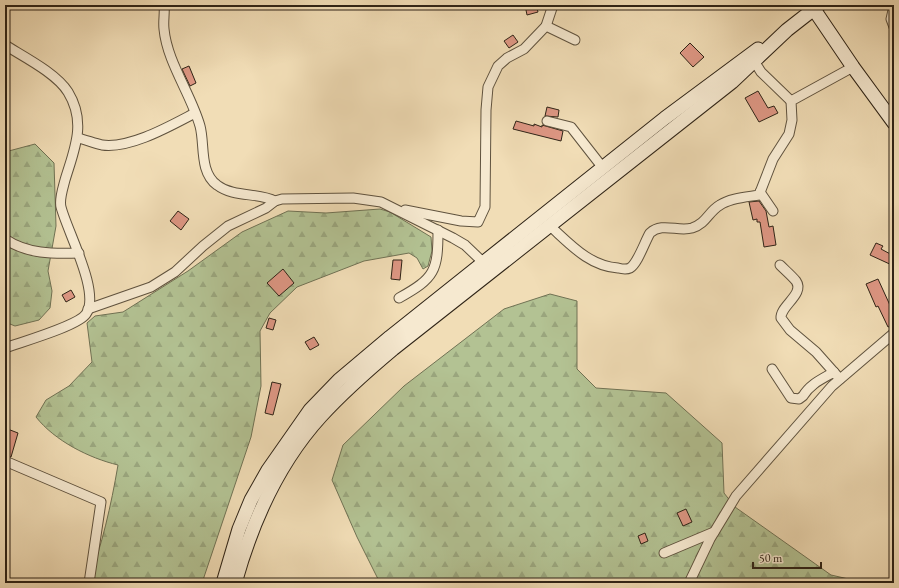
<svg xmlns="http://www.w3.org/2000/svg" width="899" height="588" viewBox="0 0 899 588" font-family="'EB Garamond',serif">
  <style>
    .forest { fill: url(#forest-firs); stroke: #707254 }
    .building { fill: #de9784; stroke: #2e2316 }
    .lines { fill: none; stroke-linecap: round; stroke-linejoin: round }
    .street-casing { stroke: #5f523e; stroke-width: 11 }
    .secondary-casing { stroke: #2e2316; stroke-width: 15 }
    .street { stroke: #f6e9d0; stroke-width: 9 }
    .secondary { stroke: #f6e9d0; stroke-width: 13 }
  </style>
  <defs>
    <pattern id="forest-firs" width="22" height="20" patternUnits="userSpaceOnUse"><rect width="22" height="20" fill="#b3c293"/><path d="M5 1l3.5 6h-7zM16 11l3.5 6h-7z" fill="#9aa67e"/></pattern>
  </defs>
  <rect width="100%" height="100%" fill="#f1ddb6"/>
  <filter id="stains"><feTurbulence type="fractalNoise" baseFrequency=".005" numOctaves="4"/><feColorMatrix values="0 0 0 0 .2 0 0 0 0 .09 0 0 0 0 .02 0 0 0 .5 -.17"/></filter>
  <radialGradient id="worn" r=".72"><stop offset=".6" stop-color="#630" stop-opacity="0"/><stop offset="1" stop-color="#630" stop-opacity=".3"/></radialGradient>
  <g class="forest">
    <polygon points="35,144 54,163 56,226 48,271 52,291 50,308 39,320 15,326 5,322 5,152"/>
    <path d="M380,209L390,212L431,237L432,251L428,266L423,269L417,258L409,253L364,261L297,287L270,313L260,331L261,386L251,437L202,583H88C102,545 111,506 118,465C89,458 55,441 36,417L46,400L69,386L92,362L87,323L95,316L123,312L188,271L242,232L288,211L326,213Z"/>
    <polygon points="550,294 577,301 577,369 596,388 666,393 722,443 724,493 735,507 831,575 866,583 380,583 357,537 332,480 343,445 404,386 504,309"/>
  </g>
  <g class="building">
    <polygon points="525,5 536,5 538,12 527,15"/>
    <polygon points="513,35 518,42 509,48 504,41"/>
    <polygon points="690,43 704,57 693,67 680,53"/>
    <polygon points="189,66 196,83 190,86 182,69"/>
    <polygon points="758,91 768,108 774,106 778,113 759,122 745,98"/>
    <polygon points="547,107 559,110 558,117 545,116"/>
    <polygon points="516,121 534,126 534,124 542,127 542,125 563,131 561,141 513,129"/>
    <polygon points="759,201 766,211 769,227 773,226 776,245 764,247 760,222 757,222 757,219 753,220 749,202"/>
    <polygon points="178,211 189,219 181,230 170,221"/>
    <polygon points="876,243 883,246 881,249 894,256 894,266 870,255"/>
    <polygon points="393,260 402,260 400,280 391,279"/>
    <polygon points="283,269 294,283 279,296 267,283"/>
    <polygon points="878,279 894,314 894,325 888,327 878,306 876,307 866,284"/>
    <polygon points="71,290 75,297 66,302 62,295"/>
    <polygon points="269,318 276,320 273,330 266,328"/>
    <polygon points="314,337 319,345 310,350 305,342"/>
    <polygon points="272,382 281,384 273,415 265,413"/>
    <polygon points="5,428 18,433 11,457 5,455"/>
    <polygon points="686,509 692,522 683,526 677,513"/>
    <polygon points="645,533 648,541 641,544 638,536"/>
  </g>
  <g class="lines">
    <g class="street-casing">
      <g id="street">
        <path d="M164,5C165,13 163,21 164,29C167,62 191,94 200,126C205,144 199,172 217,185C234,198 258,192 275,201"/>
        <polyline points="894,6 891,19 894,27"/>
        <polyline points="546,26 575,40"/>
        <path d="M5,45C24,57 56,73 68,92C87,123 74,150 65,180C63,188 59,199 61,207C67,231 101,293 86,314C78,326 21,342 5,348"/>
        <polyline points="754,61 761,72 791,101"/>
        <polyline points="547,121 571,127 603,168"/>
        <path d="M78,138C86,140 94,143 102,145C130,149 170,126 195,113"/>
        <polyline points="760,192 773,211"/>
        <polyline points="405,210 461,221 478,222 485,207 486,110 488,87 498,66 507,58 524,49 546,26 553,5"/>
        <path d="M550,226C570,244 589,266 618,268C622,269 626,270 630,268C638,263 645,241 650,233C662,222 678,232 692,228C707,223 708,212 720,205C730,198 747,197 759,195L773,159L789,134L792,120L791,101L853,67"/>
        <path d="M5,239C27,254 53,254 79,253"/>
        <path d="M780,265C785,270 792,276 796,281C805,294 780,306 781,318L790,330L816,352L840,379"/>
        <path d="M399,298C435,278 438,271 438,230"/>
        <polyline points="88,309 151,287 175,272 203,246 228,226 266,208 275,201 282,199 353,198 381,202 453,238 465,245 487,266"/>
        <path d="M772,369L791,398L799,399L803,396C810,384 822,379 834,372"/>
        <polyline points="5,461 101,502 89,583"/>
        <polyline points="664,553 714,532"/>
        <polyline points="689,583 710,539 736,496 832,386 894,333"/>
      </g>
    </g>
    <g class="secondary-casing">
      <g id="secondary">
        <polyline points="811,5 853,67 894,123"/>
        <polyline points="223,583 239,529 251,500 268,470 310,410 339,380 390,337 665,118 758,49"/>
        <path d="M235,583C252,522 278,463 321,416C343,392 368,370 393,349L732,82L787,30L819,5"/>
      </g>
    </g>
    <use href="#street" class="street"/>
    <use href="#secondary" class="secondary"/>
  </g>
  <rect width="899" height="588" fill="none" stroke="#f1ddb6" stroke-width="20"/>
  <rect x="6" y="6" width="887" height="576" fill="none" stroke="#2e2316" stroke-width="2"/>
  <rect x="10" y="10" width="879" height="568" fill="none" stroke="#2e2316"/>
  <path d="M753 562v6h68v-6" fill="none" stroke="#2e2316" stroke-width="2"/>
  <text x="759" y="562" font-size="12" fill="#2e2316" stroke="#f6e9d0" stroke-width="3" paint-order="stroke">50 m</text>
  <rect width="100%" height="100%" filter="url(#stains)"/>
  <rect width="100%" height="100%" fill="url(#worn)"/>
</svg>
